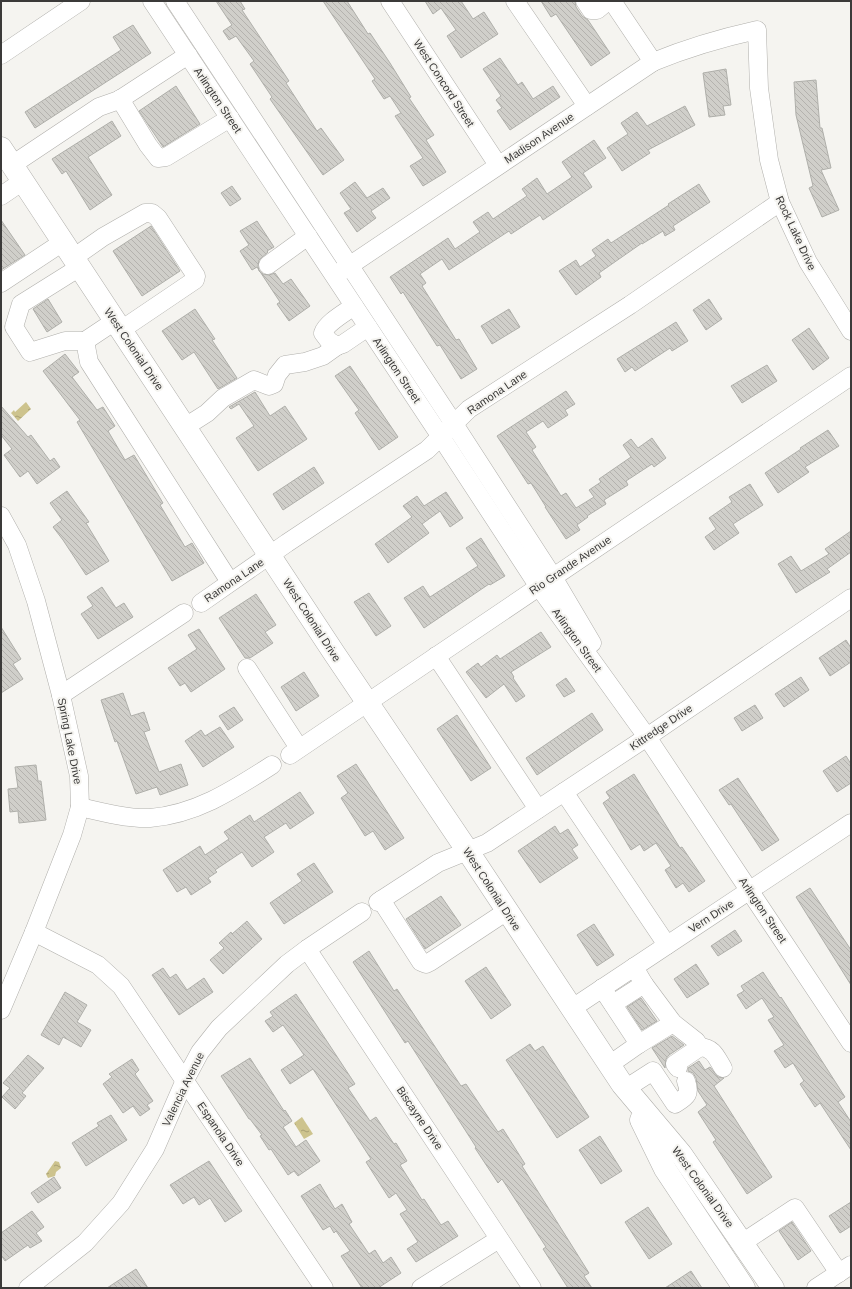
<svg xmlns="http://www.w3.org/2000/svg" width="852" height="1289" viewBox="0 0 852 1289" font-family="Helvetica,sans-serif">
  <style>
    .water { fill: url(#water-ripples) }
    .building { fill: url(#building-back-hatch); stroke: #afafaa }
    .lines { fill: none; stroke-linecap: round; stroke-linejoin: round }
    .minor-casing { stroke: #b0afab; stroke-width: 19 }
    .highway-casing { stroke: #b0afab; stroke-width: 23 }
    .minor { stroke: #fff; stroke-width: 18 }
    .highway { stroke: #fff; stroke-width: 22 }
    .labels { text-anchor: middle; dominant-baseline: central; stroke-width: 4; stroke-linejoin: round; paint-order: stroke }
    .street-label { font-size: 11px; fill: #3b3a39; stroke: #f5f4f0 }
  </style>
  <defs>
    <pattern id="water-ripples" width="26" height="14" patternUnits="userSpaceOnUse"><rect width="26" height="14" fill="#cdc38d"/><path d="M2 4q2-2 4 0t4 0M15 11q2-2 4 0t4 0" fill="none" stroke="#a89f74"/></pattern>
    <pattern id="building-back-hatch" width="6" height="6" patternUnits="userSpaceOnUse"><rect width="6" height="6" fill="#d0cfca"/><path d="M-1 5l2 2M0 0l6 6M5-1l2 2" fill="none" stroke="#b4b2ae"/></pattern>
  </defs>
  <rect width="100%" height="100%" fill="#f5f4f0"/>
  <g class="water">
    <polygon points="26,402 31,409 18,421 11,413 14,410 15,412"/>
    <polygon points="302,1117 313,1134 304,1139 294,1123"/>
    <polygon points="55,1161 59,1162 61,1168 56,1172 55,1176 48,1178 46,1174"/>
  </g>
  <g class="building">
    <polygon points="216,1 240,1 245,9 242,10 289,81 286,83 317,131 321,128 344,160 323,175 270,99 272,97 250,64 254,61 236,36 229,40 223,31 232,25"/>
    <polygon points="323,1 347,1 368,34 370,33 390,63 411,97 409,98 434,135 426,140 446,172 423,186 410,166 423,158 395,116 401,113 390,96 384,99 372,81 375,79"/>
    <polygon points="425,1 461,1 473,19 484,12 498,34 461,58 447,36 456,30 441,8 433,14"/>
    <polygon points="541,1 575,1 576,7 582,16 588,20 610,53 591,66 556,14 551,17"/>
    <polygon points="133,25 151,53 35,128 25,112 121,50 113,37"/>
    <polygon points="500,58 518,85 522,82 533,99 553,86 560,97 510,130 497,111 502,108 496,100 501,96 483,69"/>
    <polygon points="726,69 731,105 723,106 725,115 709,117 703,73"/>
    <polygon points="816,80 820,128 822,128 831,168 821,170 839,210 822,217 809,188 813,186 796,115 794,82"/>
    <polygon points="176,86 200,124 163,147 139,111"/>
    <polygon points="685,106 695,125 648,150 650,153 622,171 607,148 628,134 621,123 637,112 647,126"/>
    <polygon points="112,121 121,136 88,157 112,195 90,210 66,171 62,174 52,159"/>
    <polygon points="594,140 606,158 583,173 592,187 543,220 540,215 511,234 509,231 449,270 442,259 420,274 426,283 422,286 456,340 459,339 477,369 461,379 440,345 437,346 403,292 401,294 390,277 448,238 455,249 480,232 473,222 488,212 493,219 527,196 522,189 537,178 547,194 572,177 562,162"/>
    <polygon points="355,182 367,198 383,188 390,198 371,211 376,218 357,232 344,213 351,209 340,193"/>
    <polygon points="699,184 710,202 673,226 675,230 665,236 663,231 642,244 642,243 599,273 601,277 576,295 559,271 576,260 580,267 596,256 592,250 608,239 611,243 669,205 668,204"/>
    <polygon points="232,186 241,199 230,206 221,193"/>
    <polygon points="1,220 25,255 1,270"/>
    <polygon points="257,221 274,247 267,251 268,252 259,260 258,266 259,271 263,274 269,275 275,273 283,284 291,279 310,306 289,321 277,304 280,302 257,267 252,270 240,251 249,245 240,231"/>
    <polygon points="151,226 180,271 142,296 113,251"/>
    <polygon points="48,299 62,322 47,332 33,309"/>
    <polygon points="709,299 722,319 706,330 693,310"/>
    <polygon points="195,309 215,339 212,340 237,378 218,389 194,352 182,360 162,331"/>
    <polygon points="509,309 520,327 492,344 481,326"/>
    <polygon points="676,322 688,341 672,351 670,348 635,371 632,367 625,372 617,359"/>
    <polygon points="809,328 829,358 813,370 792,340"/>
    <polygon points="65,354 79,372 72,377 97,410 103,407 115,426 108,431 125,460 134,455 163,503 160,505 185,547 192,543 204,563 172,581 77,422 80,420 43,371"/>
    <polygon points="767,365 777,381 742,403 731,386"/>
    <polygon points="350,366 398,437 379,450 355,413 359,410 335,376"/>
    <polygon points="566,391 575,404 565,410 568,415 548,428 543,421 526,432 536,447 532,450 561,496 566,493 576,508 594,497 589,490 601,482 599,479 631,457 623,445 631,439 638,448 652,438 666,458 654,467 652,464 626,481 628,485 604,500 606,504 587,516 588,517 577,525 580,530 566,539 545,507 546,507 531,483 528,484 497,436"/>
    <polygon points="255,392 270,416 285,406 307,439 258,471 236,438 254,426 239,404 231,409 229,407"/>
    <polygon points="1,406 28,437 31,435 50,461 54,458 60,467 37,484 28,471 20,477 4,455 12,449 1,435"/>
    <polygon points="828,430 839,446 805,467 809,472 778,493 765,473 801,449 800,448"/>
    <polygon points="314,467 324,483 283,510 273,494"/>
    <polygon points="750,484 763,505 733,524 739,533 714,550 705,537 716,529 709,518 732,502 729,497"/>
    <polygon points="67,491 89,522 86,523 109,561 86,575 63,540 53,527 62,520 50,503"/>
    <polygon points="446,492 463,518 450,527 440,511 422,524 429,533 388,563 375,544 412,517 403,506 417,496 424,506"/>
    <polygon points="851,531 851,552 827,569 830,572 796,593 778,564 791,556 801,571 829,554 825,549"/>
    <polygon points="481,538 505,576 490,585 489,584 424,628 404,598 423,586 430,597 478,566 466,548"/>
    <polygon points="102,587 116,608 124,603 133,617 98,639 81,614 93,606 87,597"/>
    <polygon points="369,593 391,626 376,636 354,602"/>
    <polygon points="256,594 276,625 265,632 273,643 250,658 245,658 219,618"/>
    <polygon points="1,627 21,659 13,664 23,679 1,693"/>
    <polygon points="199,629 225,669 191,692 185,683 180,686 168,668 197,649 188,635"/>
    <polygon points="541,632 551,647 511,672 514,677 513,678 525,696 516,702 504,684 486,698 466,672 478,663 481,667 497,655 500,659"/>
    <polygon points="846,640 851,648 851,662 830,676 819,658"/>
    <polygon points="304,672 319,696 296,711 281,687"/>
    <polygon points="801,677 809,690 784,707 775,694"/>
    <polygon points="566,678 575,691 564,697 556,685"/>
    <polygon points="123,693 131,716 144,712 150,730 144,732 159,772 181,764 188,785 160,795 157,787 136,794 117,741 115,742 101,700"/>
    <polygon points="755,705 763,718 742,731 734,718"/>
    <polygon points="234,707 243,720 228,730 219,716"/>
    <polygon points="592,713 603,730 537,775 526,758"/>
    <polygon points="457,715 491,768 471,781 437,729"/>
    <polygon points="220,727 234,747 203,767 185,741 201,730 205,736"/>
    <polygon points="846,756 851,764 851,783 837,792 823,771"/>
    <polygon points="356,764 404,838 385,850 373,831 365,836 341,798 348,793 337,776"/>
    <polygon points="36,765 38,781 41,781 46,820 19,823 18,811 10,812 8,789 18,788 15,767"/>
    <polygon points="634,774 680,848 682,847 705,881 689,892 683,883 676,888 665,870 671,866 656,843 644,851 640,844 631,850 603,803 610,798 606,792"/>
    <polygon points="738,778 779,840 762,851 731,804 729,805 719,790"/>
    <polygon points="300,792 314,813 290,829 286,823 264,837 274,852 252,867 242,852 215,870 217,872 208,878 211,882 191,895 186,887 177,892 163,870 200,846 205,855 229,839 224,832 250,815 254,822"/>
    <polygon points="555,826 560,834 568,829 578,845 572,849 578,858 540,883 518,851"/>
    <polygon points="314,863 333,892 284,924 270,903 302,881 297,874"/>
    <polygon points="810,888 851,950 851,985 796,897"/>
    <polygon points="441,896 461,925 425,949 406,919"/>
    <polygon points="247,921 262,939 223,974 210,960 224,948 219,943 231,932 232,934"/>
    <polygon points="594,924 614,955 597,966 577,935"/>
    <polygon points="735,930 742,941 718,956 711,946"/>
    <polygon points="369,951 394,991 397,989 461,1086 466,1084 498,1132 503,1129 525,1164 522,1166 589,1273 584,1276 592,1288 568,1288 543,1249 546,1247 502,1179 498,1183 475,1148 476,1147 408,1041 405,1043 353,962"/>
    <polygon points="696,964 709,984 687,998 674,979"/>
    <polygon points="486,967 511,1005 491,1019 465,981"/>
    <polygon points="163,968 170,978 176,974 187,990 204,978 213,992 179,1015 152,975"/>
    <polygon points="763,972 780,998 781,997 845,1097 838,1102 851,1122 851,1150 820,1103 815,1107 800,1084 804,1081 793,1063 785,1068 774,1051 784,1045 768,1020 774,1017 762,998 746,1009 737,995 744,991 741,986"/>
    <polygon points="65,992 87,1005 77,1022 91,1030 81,1047 63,1037 59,1045 41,1035"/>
    <polygon points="296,994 355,1084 348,1088 370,1121 376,1117 394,1144 396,1143 407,1161 400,1165 422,1200 424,1199 441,1225 448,1221 458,1236 416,1262 407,1249 418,1242 400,1214 407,1210 396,1193 389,1198 366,1162 371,1159 313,1069 290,1084 281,1070 304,1055 283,1025 273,1032 265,1021 273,1016 270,1012"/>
    <polygon points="641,998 657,1021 642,1030 627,1007"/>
    <polygon points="672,1036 684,1045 669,1055 666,1059 665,1068 652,1048"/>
    <polygon points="530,1044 535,1051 543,1046 589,1117 557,1138 506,1060"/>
    <polygon points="28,1055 44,1068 22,1093 26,1096 15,1109 2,1097 10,1088 3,1083"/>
    <polygon points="250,1058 284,1111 285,1110 292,1121 283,1127 296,1147 306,1140 320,1161 298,1176 294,1171 288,1175 271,1149 269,1150 260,1136 262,1135 250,1119 249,1119 221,1076"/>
    <polygon points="132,1059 139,1070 135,1074 153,1101 147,1105 150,1109 140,1116 133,1106 123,1113 103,1084 112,1077 109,1074"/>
    <polygon points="699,1061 705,1070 710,1067 718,1077 724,1078 714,1086 772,1177 747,1194 713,1142 716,1140 698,1112 707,1105 698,1091 696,1078 693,1073 688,1071 688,1068"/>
    <polygon points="111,1115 127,1140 86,1166 72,1143 99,1126 97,1123"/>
    <polygon points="600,1136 622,1171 601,1184 579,1150"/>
    <polygon points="209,1161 242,1211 225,1222 210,1198 199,1205 194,1197 183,1204 170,1185"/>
    <polygon points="54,1177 61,1188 38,1203 31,1193"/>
    <polygon points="320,1184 335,1209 342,1204 352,1222 349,1224 369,1254 375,1250 383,1263 391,1257 401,1273 378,1288 362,1288 341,1256 350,1251 336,1231 334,1233 330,1226 323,1230 301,1196"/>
    <polygon points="851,1202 851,1226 840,1233 829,1216"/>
    <polygon points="648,1207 672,1244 649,1259 625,1222"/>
    <polygon points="32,1211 44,1227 36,1233 42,1241 30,1248 28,1245 5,1261 1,1255 1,1233"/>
    <polygon points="792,1222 811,1251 798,1260 779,1231"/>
    <polygon points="136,1269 148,1288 107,1288"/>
    <polygon points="691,1271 702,1288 665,1288"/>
  </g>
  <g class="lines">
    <g class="minor-casing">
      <g id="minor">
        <polyline points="152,1 441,437 539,587 647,737 851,1043"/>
        <polyline points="175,1 454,424 553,577 592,643"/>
        <polyline points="390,1 498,165"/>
        <polyline points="515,1 587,106"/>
        <polyline points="585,1 591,10 597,10 608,1"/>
        <polyline points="612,1 653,62"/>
        <polyline points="1,55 81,1"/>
        <polyline points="120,99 148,145 158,158 166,157 230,118"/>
        <polyline points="12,165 99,107 119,100 188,55"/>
        <polyline points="1,196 23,181"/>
        <polyline points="73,258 103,237 145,213 152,213 158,218 196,276 195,280 121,330"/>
        <polyline points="268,265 308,236"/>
        <polyline points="80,267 21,304 14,327 30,352 65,341 85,341"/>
        <path d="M340,272L653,62C687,48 721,38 757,30L759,88L769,160L780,202L808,262L851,331"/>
        <polyline points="1,283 63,242"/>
        <path d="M354,306C346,312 326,323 323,333L329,341L337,346L343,344L368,327"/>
        <polyline points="115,321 85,341 89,362 230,582"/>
        <polyline points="185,427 207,413 223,398 254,380 269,386 274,384 277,375 285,365 305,362 323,356 337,346"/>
        <polyline points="1,516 17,545 36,601 61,695 79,776 80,807 72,835 34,932 1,1010"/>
        <polyline points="201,603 287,543 427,450 469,409 630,305 780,202"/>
        <polyline points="436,656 538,809"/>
        <polyline points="247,668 299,748"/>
        <polyline points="61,695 184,613"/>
        <polyline points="290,755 851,376"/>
        <polyline points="564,792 667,945"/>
        <path d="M80,807C101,812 129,819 150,818C197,814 233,790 272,765"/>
        <polyline points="381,900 421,962 426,964 430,962 507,911"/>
        <polyline points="378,902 438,863 487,843 647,737 851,598"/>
        <polyline points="34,932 98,965 121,986 324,1288"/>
        <polyline points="307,949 532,1288"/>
        <polyline points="634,967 644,984 673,1023 696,1041 700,1047 675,1064 678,1068"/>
        <polyline points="602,988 639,1044 609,1065"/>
        <polyline points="613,1004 644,984"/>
        <polyline points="571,1009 851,823"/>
        <polyline points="639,1044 673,1023"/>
        <path d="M700,1047C714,1048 716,1057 723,1068"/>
        <path d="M625,1089L653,1071L675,1104C686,1097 691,1095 686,1081"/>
        <polyline points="742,1243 795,1208 839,1273"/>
        <polyline points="28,1288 85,1243 121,1203 155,1149 185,1080 200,1052 219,1028 287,964 307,949 362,912"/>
        <polyline points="421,1288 499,1239"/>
        <polyline points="816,1288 851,1265"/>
      </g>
    </g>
    <g class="highway-casing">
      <g id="highway">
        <polyline points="1,148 334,653 467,850 622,1084 681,1154 773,1288"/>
        <polyline points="641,1120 665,1169 744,1288"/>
      </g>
    </g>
    <use href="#minor" class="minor"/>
    <use href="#highway" class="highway"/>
  </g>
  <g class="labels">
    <g class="street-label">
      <text transform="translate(444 83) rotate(57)">West Concord Street</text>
      <text transform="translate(218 100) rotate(56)">Arlington Street</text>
      <text transform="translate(539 138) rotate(-34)">Madison Avenue</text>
      <text transform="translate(796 233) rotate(65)">Rock Lake Drive</text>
      <text transform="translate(134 349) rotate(56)">West Colonial Drive</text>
      <text transform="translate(397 370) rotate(56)">Arlington Street</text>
      <text transform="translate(497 392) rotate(-34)">Ramona Lane</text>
      <text transform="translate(570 565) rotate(-34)">Rio Grande Avenue</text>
      <text transform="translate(234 580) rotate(-34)">Ramona Lane</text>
      <text transform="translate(312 620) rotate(57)">West Colonial Drive</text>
      <text transform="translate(577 640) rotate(54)">Arlington Street</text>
      <text transform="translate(661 727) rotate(-34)">Kittredge Drive</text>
      <text transform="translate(70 741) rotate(79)">Spring Lake Drive</text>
      <text transform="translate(492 889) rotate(57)">West Colonial Drive</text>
      <text transform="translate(763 910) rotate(56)">Arlington Street</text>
      <text transform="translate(711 916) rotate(-33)">Vern Drive</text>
      <text transform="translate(183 1089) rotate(-64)">Valencia Avenue</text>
      <text transform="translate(420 1118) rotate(56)">Biscayne Drive</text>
      <text transform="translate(221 1134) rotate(56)">Espanola Drive</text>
      <text transform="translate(703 1187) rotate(54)">West Colonial Drive</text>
    </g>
  </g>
  <rect width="852" height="1289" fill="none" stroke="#3b3a39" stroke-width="4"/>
</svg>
